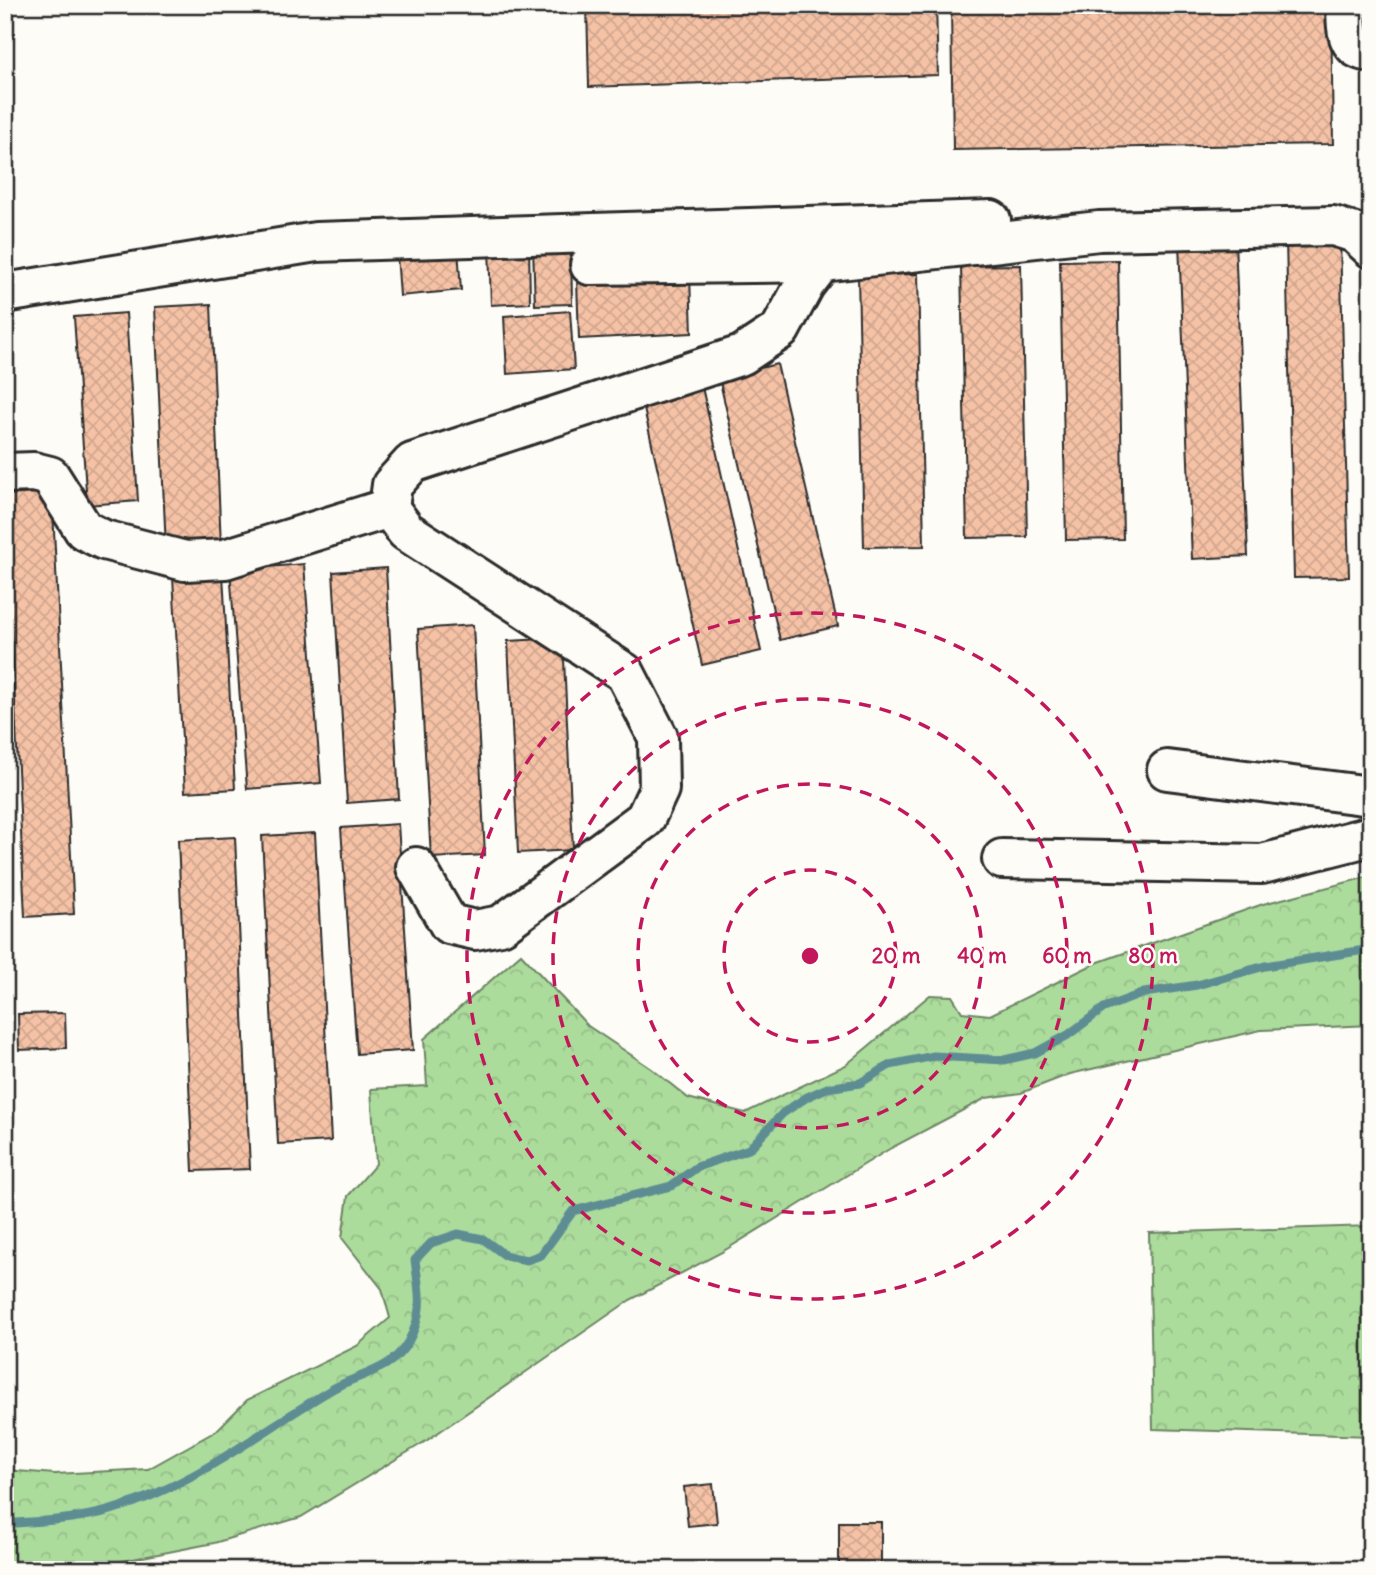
<svg xmlns="http://www.w3.org/2000/svg" width="1376" height="1575" viewBox="0 0 1376 1575" font-family="Delius,sans-serif">
  <style>
    .forest { fill: url(#forest-crowns); stroke: #6c8464; stroke-width: 2 }
    .lines { fill: none; stroke-linecap: round; stroke-linejoin: round }
    .stream { stroke: #5d8d93; stroke-width: 9 }
    .building { fill: url(#building-cross-hatch); stroke: #2b2b2b; stroke-width: 2 }
    .minor-casing { stroke: #2b2b2b; stroke-width: 44 }
    .minor { stroke: #fdfcf7; stroke-width: 38 }
    .ring { fill: none; stroke: #c2185b; stroke-width: 3.5; stroke-dasharray: 12 9 }
    .centre { fill: #c2185b; stroke: #fdfcf7; stroke-width: 3.5 }
    .ring-label { font-size: 21px; text-anchor: middle; font-weight: bold; fill: #c2185b; stroke: #fdfcf7; stroke-width: 5; stroke-linejoin: round; paint-order: stroke }
  </style>
  <defs>
    <pattern id="forest-crowns" width="20" height="18" patternUnits="userSpaceOnUse" patternTransform="scale(1.75)"><rect width="20" height="18" fill="#acdc9c"/><path d="M2 6a3 3 0 1 1 6 0M12 15a3 3 0 1 1 6 0" fill="none" stroke="#94bd87"/></pattern>
    <pattern id="building-cross-hatch" width="8" height="8" patternUnits="userSpaceOnUse" patternTransform="scale(1.75)"><rect width="8" height="8" fill="#f5c2a6"/><path d="M0 0l8 8M0 8l8-8" fill="none" stroke="#d2a78f"/></pattern>
  </defs>
  <rect width="100%" height="100%" fill="#fdfcf7"/>
  <filter id="ink" filterUnits="userSpaceOnUse"><feTurbulence type="fractalNoise" baseFrequency=".0143" numOctaves="2"/><feDisplacementMap in="SourceGraphic" scale="14" xChannelSelector="R" yChannelSelector="G"/><feConvolveMatrix kernelMatrix="1 2 1 2 8 2 1 2 1" color-interpolation-filters="sRGB"/></filter>
  <g filter="url(#ink)">
    <g class="forest">
      <polygon points="1371,876 1371,1025 1261,1030 1070,1074 1021,1093 986,1098 891,1148 722,1252 630,1300 426,1441 301,1517 214,1543 102,1565 73,1570 5,1570 5,1470 55,1474 148,1469 216,1431 247,1400 357,1346 390,1318 382,1289 342,1238 348,1196 376,1164 371,1089 427,1086 424,1039 521,954 588,1026 652,1069 688,1098 745,1113 846,1065 930,995 952,996 962,1012 990,1015 1096,963 1263,904"/>
      <polygon points="1371,1226 1371,1436 1153,1429 1149,1233"/>
    </g>
    <g class="lines">
      <path class="stream" d="M5,1524C39,1521 78,1520 111,1510C192,1487 258,1433 329,1391C356,1374 390,1373 408,1342C425,1312 419,1292 415,1260L431,1243L458,1234L483,1239L506,1256L527,1260L541,1255L573,1211L671,1186L697,1167L749,1149L783,1113L807,1097L827,1088L860,1083L890,1065L934,1056L1004,1060L1035,1053L1068,1035L1104,1008L1144,993L1197,985L1265,966L1371,949"/>
    </g>
    <g class="building">
      <polygon points="587,5 936,5 938,75 589,87"/>
      <polygon points="951,5 1331,5 1333,144 953,150"/>
      <polygon points="1340,238 1349,577 1294,578 1286,240"/>
      <polygon points="1235,240 1248,556 1192,559 1179,243"/>
      <polygon points="571,244 572,304 535,305 533,246"/>
      <polygon points="529,245 530,303 491,305 489,246"/>
      <polygon points="458,249 461,290 400,296 397,254"/>
      <polygon points="1118,260 1123,539 1066,540 1060,261"/>
      <polygon points="1021,265 1027,537 967,538 961,266"/>
      <polygon points="918,274 924,546 864,547 858,275"/>
      <polygon points="690,276 692,333 579,339 577,281"/>
      <polygon points="211,304 221,547 166,549 155,307"/>
      <polygon points="570,311 574,369 507,374 504,316"/>
      <polygon points="126,313 138,501 87,505 74,317"/>
      <polygon points="777,364 838,626 780,640 719,378"/>
      <polygon points="702,387 761,651 702,665 642,400"/>
      <polygon points="52,492 74,914 25,917 5,495"/>
      <polygon points="304,564 321,783 247,789 230,570"/>
      <polygon points="386,568 399,799 347,803 333,572"/>
      <polygon points="223,574 235,789 185,792 173,577"/>
      <polygon points="473,625 485,855 431,858 418,629"/>
      <polygon points="563,638 573,850 518,853 508,641"/>
      <polygon points="398,824 413,1050 357,1054 341,828"/>
      <polygon points="315,833 331,1141 278,1144 262,836"/>
      <polygon points="235,837 250,1169 193,1171 178,840"/>
      <polygon points="65,1013 66,1048 19,1050 18,1014"/>
      <polygon points="713,1484 717,1523 688,1526 684,1487"/>
      <rect x="839" y="1522" width="42" height="48"/>
    </g>
    <g class="lines">
      <g class="minor-casing">
        <g id="minor">
          <path d="M1346,5C1347,27 1344,50 1371,52"/>
          <polyline points="590,265 822,262"/>
          <polyline points="5,293 316,242 991,220"/>
          <polyline points="5,473 34,472 50,476 84,530 104,540 185,561 225,559 389,508"/>
          <polyline points="1167,770 1371,796"/>
          <polyline points="1002,859 1262,864 1371,836"/>
          <polyline points="416,867 449,924 475,930 501,925 645,819 659,789 658,737 625,673 406,531 389,508 392,485 412,463 742,355 780,330 805,284 822,262 1099,231 1333,226 1355,233 1371,248"/>
        </g>
      </g>
      <use href="#minor" class="minor"/>
    </g>
  </g>
  <g class="ring">
    <circle cx="810" cy="956" r="86"/>
    <circle cx="810" cy="956" r="172"/>
    <circle cx="810" cy="956" r="257"/>
    <circle cx="810" cy="956" r="343"/>
  </g>
  <circle cx="810" cy="956" r="10" class="centre"/>
  <g class="ring-label">
    <text x="896" y="963">20 m</text>
    <text x="982" y="963">40 m</text>
    <text x="1067" y="963">60 m</text>
    <text x="1153" y="963">80 m</text>
  </g>
  <rect width="1376" height="1575" fill="none" stroke="#fdfcf7" stroke-width="28"/>
  <rect x="14" y="14" width="1348" height="1547" fill="none" stroke="#2b2b2b" stroke-width="2.5" filter="url(#ink)"/>
</svg>
